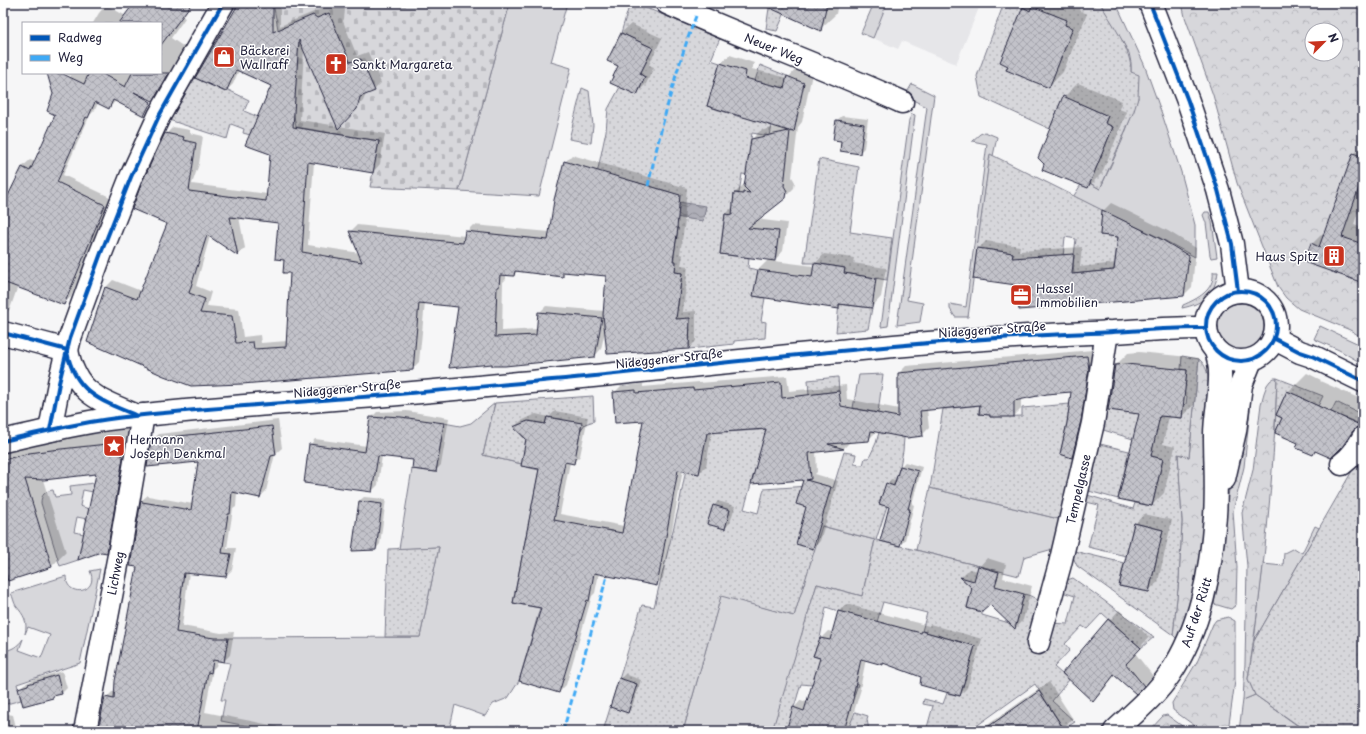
<svg xmlns="http://www.w3.org/2000/svg" width="1366" height="734" viewBox="0 0 1366 734" font-family="'Playpen Sans',sans-serif">
  <style>
    .built { fill: #e6e6e9 }
    .grass { fill: #d7d7db; stroke: #7c7c8b }
    .forest { fill: url(#forest-crowns); stroke: #7c7c8b; fill-rule: evenodd }
    .cemetery { fill: url(#cemetery-stones); stroke: #7c7c8b }
    .garden { fill: url(#garden-dots); stroke: #7c7c8b }
    .water { fill: url(#water-waves); stroke: #767685 }
    .shadow { fill: #0003; fill-rule: evenodd }
    .building { fill: url(#building-cross-hatch); stroke: #22223b; fill-rule: evenodd }
    .lines { fill: none; stroke-linecap: round; stroke-linejoin: round }
    .minor-casing { stroke: #22223b; stroke-width: 25 }
    .major-casing { stroke: #22223b; stroke-width: 25 }
    .minor { stroke: #fff; stroke-width: 22 }
    .major { stroke: #fff; stroke-width: 22 }
    .quiet { stroke: #3fa9f5; stroke-width: 3; stroke-dasharray: 6 3; stroke-linecap: butt }
    .cycleway-casing { stroke: #fff; stroke-width: 6 }
    .cycleway { stroke: #0057b8; stroke-width: 4 }
    .labels { text-anchor: middle; dominant-baseline: central; stroke-width: 3; stroke-linejoin: round; paint-order: stroke }
    .street-label { font-size: 12px; fill: #22223b; stroke: #fff }
    .poi-label { font-size: 12px; fill: #22223b; stroke: #fff; text-anchor: start }
  </style>
  <defs>
    <pattern id="forest-crowns" width="20" height="18" patternUnits="userSpaceOnUse"><rect width="20" height="18" fill="#d7d7db"/><path d="M2 6a3 3 0 1 1 6 0M12 15a3 3 0 1 1 6 0" fill="none" stroke="#b8b8bd"/></pattern>
    <pattern id="cemetery-stones" width="16" height="16" patternUnits="userSpaceOnUse"><rect width="16" height="16" fill="#d7d7db"/><path d="M2 7V4a2 2 0 0 1 4 0v3zM10 15v-3a2 2 0 0 1 4 0v3z" fill="#b8b8bd"/></pattern>
    <pattern id="garden-dots" width="8" height="8" patternUnits="userSpaceOnUse"><rect width="8" height="8" fill="#d7d7db"/><path d="M2 2h.1M6 6h.1" fill="none" stroke="#b8b8bd" stroke-width="1.8" stroke-linecap="round"/></pattern>
    <pattern id="water-waves" width="16" height="10" patternUnits="userSpaceOnUse"><rect width="16" height="10" fill="#aeaeb7"/><path d="M0 5q4-4 8 0t8 0" fill="none" stroke="#8d8d96"/></pattern>
    <pattern id="building-cross-hatch" width="8" height="8" patternUnits="userSpaceOnUse"><rect width="8" height="8" fill="#c2c2c9"/><path d="M0 0l8 8M0 8l8-8" fill="none" stroke="#a6a6ae"/></pattern>
  </defs>
  <rect width="100%" height="100%" fill="#f6f6f7"/>
  <filter id="ink" filterUnits="userSpaceOnUse"><feTurbulence type="fractalNoise" baseFrequency=".025" numOctaves="2"/><feDisplacementMap in="SourceGraphic" scale="8" xChannelSelector="R" yChannelSelector="G"/><feConvolveMatrix kernelMatrix="1 2 1 2 8 2 1 2 1" color-interpolation-filters="sRGB"/></filter>
  <g filter="url(#ink)">
    <polygon class="built" points="887,3 981,3 956,64 902,41 898,49 873,38"/>
    <g class="grass">
      <polygon points="510,3 567,3 551,62 571,68 539,196 459,191"/>
      <polygon points="874,3 887,3 873,38 861,33"/>
      <polygon points="1100,3 1116,3 1144,64 1162,114 1181,172 1195,225 1195,257 1160,238 1073,197 1084,180 1100,189 1122,141 1138,98 1131,72 1131,63 1129,53"/>
      <polygon points="912,84 934,95 907,300 923,303 920,322 897,325 927,107 905,96"/>
      <polygon points="912,114 915,115 888,326 881,327 909,120"/>
      <polygon points="985,132 997,137 993,156 990,155 968,317 955,317 950,309 950,304 966,307 987,144 972,141 980,134"/>
      <polygon points="1205,212 1209,212 1212,222 1217,257 1211,258 1210,255 1206,223 1203,215"/>
      <path d="M1213,272H1218C1215,294 1203,304 1182,308L1183,305C1197,299 1215,290 1213,272Z"/>
      <circle cx="1240" cy="327" r="24"/>
      <polygon points="1320,326 1363,346 1363,364 1339,350 1314,339"/>
      <polygon points="883,374 878,413 853,408 859,375"/>
      <polygon points="495,403 483,455 522,464 522,466 539,470 513,603 540,608 519,681 508,698 493,704 485,716 455,705 449,731 273,731 221,721 225,700 221,700 230,663 224,662 228,638 420,637 439,547 399,549 412,469 436,472 444,423 460,426 471,423"/>
      <path d="M94,483L93,492L83,490L80,506L89,509L87,519L77,517L74,532L84,534L78,560L60,566L41,503C41,495 45,491 53,490L55,497L71,495L70,486Z"/>
      <polygon points="930,488 1063,520 1053,549 1024,557 1019,576 916,550"/>
      <polygon points="821,526 875,540 862,596 817,584 773,731 683,731 721,595 794,616"/>
      <polygon points="1315,526 1319,528 1254,641 1263,564 1283,566 1284,553 1294,548 1302,553"/>
      <path d="M100,569L80,663L17,684L21,700L3,705V651C12,650 18,646 23,639L19,650L41,658L50,635L28,627L25,634C28,622 24,615 16,606C14,603 13,597 11,593L66,576C66,599 100,593 90,571Z"/>
      <polygon points="1255,695 1305,731 1239,731 1243,700"/>
    </g>
    <g class="forest">
      <path d="M1182,3H1363V338L1350,330L1299,309L1286,298L1278,287L1237,183L1213,95L1185,17ZM1312,30H1336V54H1312Z"/>
      <path d="M1199,359C1210,369 1209,382 1206,396L1212,397L1204,520L1199,566L1191,604L1177,639L1173,635L1179,579L1182,522L1178,454L1189,457Z"/>
      <path d="M1274,378H1277C1274,479 1263,579 1248,679L1255,695L1243,700L1245,663L1247,566L1242,513L1253,470L1261,404L1264,393L1267,385L1270,381Z"/>
      <polygon points="1248,403 1250,405 1250,410 1244,467 1233,511 1237,567 1236,605 1231,609 1214,604 1219,573 1227,500"/>
      <polygon points="1228,617 1235,621 1235,681 1228,731 1202,731 1173,710 1172,703 1198,660 1213,624 1216,620"/>
      <polygon points="1167,715 1189,731 1149,731 1163,716"/>
    </g>
    <polygon class="cemetery" points="273,3 510,3 459,191 370,187 379,141 296,127 279,30 278,29"/>
    <g class="garden">
      <polygon points="630,3 634,3 720,38 711,60 720,63 707,106 743,118 760,65 787,76 784,88 772,85 772,125 770,136 752,133 750,144 768,146 764,177 742,174 739,193 734,193 733,204 756,207 755,218 725,214 720,254 749,258 748,268 758,270 754,296 765,298 761,321 766,322 765,338 734,341 734,344 689,349 689,326 676,327 676,306 678,306 682,273 675,272 676,262 673,261 678,228 675,227 670,192 624,179 597,174 606,131 608,109 620,87 637,95 645,77 640,74 653,48 621,33"/>
      <polygon points="772,3 789,3 777,31 766,29 769,8"/>
      <path d="M1004,3H1100C1111,22 1132,50 1131,72L1139,75L1138,98L1134,111L1100,189L1090,183L1113,127L1105,123L1108,116L1073,101L1069,106L1060,104L1050,129L981,97L977,76Z"/>
      <polygon points="195,78 225,92 226,89 249,100 244,111 258,117 250,135 243,133 244,129 231,124 227,139 169,120"/>
      <polygon points="582,88 589,91 593,125 591,143 569,139"/>
      <polygon points="990,154 1112,215 1102,215 1100,235 1118,237 1114,270 1074,274 1073,264 1076,239 1065,237 1063,257 1009,279 1013,253 977,248"/>
      <polygon points="819,159 859,167 850,232 892,238 887,280 844,273 844,268 814,263 804,263"/>
      <polygon points="839,304 872,308 868,329 836,332"/>
      <polygon points="1182,356 1199,359 1189,457 1178,454 1182,522 1179,579 1173,635 1077,566 1070,550 1124,563 1119,586 1149,592 1163,530 1134,523 1126,556 1088,547 1099,505 1082,501 1084,494 1133,509 1135,503 1152,506 1163,459 1151,456 1153,445 1100,429 1102,409 1182,418 1183,405 1186,404 1187,396 1184,395 1187,370 1181,369"/>
      <polygon points="838,377 839,391 809,395 808,380"/>
      <polygon points="1277,378 1323,396 1318,406 1287,391 1276,415 1282,418 1275,433"/>
      <polygon points="593,396 594,421 585,424 580,431 561,419 547,417 545,424 530,421 522,424 520,433 523,437 526,438 522,464 483,455 495,403"/>
      <polygon points="1336,402 1363,415 1362,425 1331,412"/>
      <polygon points="1070,404 1067,423 1060,454 1078,459 1063,520 930,488 943,409 980,405 979,414 990,415 990,417 1022,416 1022,408"/>
      <path d="M884,415L902,419L904,438L903,451L900,466L876,540L999,571L996,582L991,580L970,594L967,608L982,612V615L1016,625L1024,594C1042,598 1043,608 1049,623L1068,624L1075,596L1059,591L1061,582L1073,578L1154,637L1141,648L1102,613L1087,629L1082,626L1065,644L1070,650L1054,667L1069,680L1052,701L1075,722L1064,729L1035,684L975,727L978,731H926L933,706L923,704L924,699L943,704L947,693L960,696L975,646L922,631L927,613L883,602L877,622L838,611L826,607L820,638L813,656L847,665L843,680L858,684L854,696L812,685L801,684L787,731H772L817,584L862,596L875,540L822,526L794,616L721,596L683,731H603L642,605L654,607L678,510L695,423L724,419L726,432L773,429L759,457L744,509L758,513L764,489L823,485L833,488L844,452L856,454L854,464L863,465L865,458H869L876,443Z"/>
      <polygon points="1096,443 1129,451 1118,499 1085,490"/>
      <polygon points="1363,452 1363,474 1359,479 1363,481 1363,731 1306,731 1255,695 1248,679 1254,641"/>
      <polygon points="439,547 420,637 385,637 388,549"/>
      <polygon points="855,712 868,716 867,719 869,731 852,731 848,730"/>
    </g>
    <polygon class="water" points="678,202 706,206 703,221 675,217"/>
    <g class="shadow">
      <polygon points="135,3 192,3 183,17 185,18 171,38 184,47 176,65 160,92 153,100 128,88 109,108 98,103 95,110 90,115 63,175 112,198 71,297 63,304 18,286 10,309 3,316 3,208 22,167 30,160 35,162 56,114 54,94 48,73 58,73 70,78 71,76 63,73 161,73 161,23 93,23 99,13 106,5 126,16"/>
      <path d="M239,3H280V26L335,3H341L345,10L344,19L343,21L357,56L368,52L381,83L374,90L366,94L363,101L339,126L385,134L380,164L373,172L314,162L308,245L360,253L350,232L357,225L465,236L466,232L473,225L550,232L565,162L572,155L687,188L684,221H685L680,254L683,255L681,265L688,266L683,312L696,311V341L689,348L605,331L601,349L594,357L493,363L459,306L425,303L419,362L412,369L89,341L106,287L113,280L141,291L169,224L166,134L173,127L190,130V133L203,136L199,164L192,184L267,194L271,153L272,85L239,70L233,84L226,91L196,77ZM304,50L338,126L300,120ZM239,217L279,222L285,259L291,272L287,341L261,343L260,335L243,337L239,309L207,306L211,292L196,286L210,236L238,255L245,248ZM518,270L562,276L566,271L607,275L604,311L546,306L539,313L538,329L502,331L503,282L506,279V274L514,275Z"/>
      <polygon points="758,3 838,3 836,14 820,29 796,18"/>
      <polygon points="1028,3 1075,3 1081,6 1079,10 1087,14 1063,72 1048,87 1024,8"/>
      <polygon points="631,24 662,38 649,65 654,67 646,84 636,94 619,65 621,33"/>
      <polygon points="730,55 754,63 752,69 788,78 797,68 812,74 802,122 798,127 792,177 795,182 794,188 785,197 756,219 787,223 783,251 774,261 814,266 815,264 824,254 854,258 853,263 886,268 881,297 872,307 843,303 838,308 758,270 769,259 726,214 733,207 735,193 744,184 745,185 752,139 760,131 779,126 708,105 721,63"/>
      <polygon points="1078,83 1122,101 1119,109 1127,112 1102,173 1088,187 1064,97"/>
      <polygon points="842,116 868,119 864,148 859,153 843,140 837,120"/>
      <polygon points="1363,145 1363,198 1354,224 1363,227 1363,281 1312,244 1325,231 1326,231 1354,154"/>
      <polygon points="1111,203 1168,231 1196,248 1192,287 1184,295 1017,284 978,249 986,241 1020,246 1019,251 1082,247 1080,267 1116,263 1119,236 1101,234 1103,211"/>
      <polygon points="1093,350 1078,450 1072,457 1068,423 1072,391 1047,393 1021,398 1021,409 1014,416 981,404 927,409 929,428 922,435 876,431 875,433 868,440 851,441 844,448 816,451 817,472 815,474 838,481 820,541 813,548 807,507 805,479 767,428 712,432 706,466 699,473 683,470 663,578 656,585 599,573 595,593 592,596 566,685 559,692 542,608 540,469 527,439 514,427 521,421 536,414 549,417 555,411 588,417 580,456 573,463 570,462 560,514 624,526 644,420 614,393 621,386 643,384 643,387 699,382 699,383 787,376 789,391 846,385 847,399 899,409 899,373 906,366"/>
      <polygon points="1139,352 1199,358 1194,405 1181,417 1169,416 1163,444 1175,447 1164,493 1152,505 1140,414 1115,366 1128,353"/>
      <polygon points="1307,373 1321,380 1320,381 1363,400 1363,423 1331,457 1317,451 1313,454 1300,442 1284,417 1288,392"/>
      <polygon points="407,411 449,418 441,465 435,471 414,460 382,456 378,485 372,491 310,445 315,439 367,446 371,418 377,412"/>
      <polygon points="278,420 282,448 275,454 266,491 260,497 237,492 236,507 233,509 227,548 236,548 232,570 226,576 189,572 182,626 221,633 234,632 230,655 224,661 218,660 216,666 213,669 205,712 276,726 282,731 100,731 106,698 112,692 115,692 138,567 131,565 142,500 148,495 148,496 193,504 199,461 152,440 159,434"/>
      <polygon points="130,429 120,538 106,552 97,473 43,480 66,552 52,566 3,581 3,450 44,440"/>
      <polygon points="905,462 922,467 912,504 914,505 905,540 900,545 890,506 887,484 891,479 896,480 901,466"/>
      <polygon points="364,497 386,499 380,544 376,549 359,501"/>
      <polygon points="718,501 735,506 730,523 725,528 714,506"/>
      <polygon points="1144,514 1172,520 1158,582 1148,591 1135,524"/>
      <polygon points="987,558 1006,564 1003,578 1032,586 1023,620 1015,628 961,577 969,569 978,571 979,567"/>
      <polygon points="846,604 929,626 930,624 982,639 967,688 960,695 922,676 884,662 882,664 866,659 860,689 861,689 848,731 787,731 794,708 801,700 808,703 821,657 815,655 821,638 828,631 833,632 838,612"/>
      <polygon points="1119,610 1149,637 1135,653 1153,676 1136,693 1115,675 1103,691 1093,701 1063,673"/>
      <polygon points="62,671 67,688 62,693 55,695 52,697 20,688 24,684 31,681 34,679"/>
      <polygon points="625,674 641,680 632,707 627,712 620,679"/>
      <polygon points="1049,682 1073,719 1063,728 1059,731 979,731"/>
      <polygon points="3,713 13,715 17,731 3,731"/>
      <polygon points="61,727 78,731 57,731"/>
    </g>
    <g class="building">
      <polygon points="134,3 192,3 161,45 161,23 119,23"/>
      <path d="M239,3H273V32L313,15L317,18L329,13L350,62L361,59L375,91L360,97L357,109L338,129L299,40L293,127L379,141L373,173L308,162L302,252L362,262L349,231L463,243L465,231L548,240L554,200L564,161L680,195L677,228H678L673,261H676L675,272L682,273L676,319L690,318L689,349L607,354L603,315L606,276L563,272V277L515,271L514,276L500,275L499,287H497L495,337L536,335L538,312L602,318L595,357L505,366H492V364L449,368L458,307L419,303L413,370L242,384L191,386L164,376L87,342L105,287L137,299L167,224L132,209L142,182L165,133L184,137L183,140L196,143L189,191L266,201L270,154L245,145L271,86L236,70L226,92L195,78ZM230,217L278,223L275,259L284,260L283,273H290L286,347L254,349L253,342L236,343L232,316L200,313L205,299L189,293L207,235L238,256Z"/>
      <polygon points="759,3 827,3 821,31"/>
      <polygon points="1032,6 1067,20 1065,25 1073,28 1049,88 1006,70 1008,66 1000,62 1023,7 1030,11"/>
      <polygon points="621,33 653,48 640,74 645,77 637,95 610,83 618,66 607,61"/>
      <polygon points="720,63 746,71 745,78 784,88 787,76 804,83 794,132 790,131 784,186 787,191 786,198 748,228 779,231 775,261 720,254 725,214 732,215 734,193 743,194 743,192 750,193 744,187 751,139 789,131 707,106"/>
      <polygon points="47,73 63,74 84,84 89,73 101,73 125,87 132,73 169,73 153,101 134,92 151,102 144,116 113,100 109,109 95,102 88,118 86,117 57,182 105,205 64,305 3,282 3,206 22,167 30,171 55,115 47,111 53,94"/>
      <polygon points="1063,96 1108,116 1105,123 1113,127 1088,188 1042,170 1044,164 1038,158"/>
      <polygon points="836,120 864,124 860,154 840,151 841,141 833,140"/>
      <polygon points="1353,153 1363,157 1363,176 1342,237 1363,244 1363,283 1304,262 1311,243 1319,247"/>
      <polygon points="1102,210 1161,239 1189,256 1184,296 1019,310 1016,285 973,279 977,248 1013,253 1012,258 1074,254 1072,274 1114,270 1118,237 1100,235"/>
      <polygon points="814,263 845,268 844,273 876,278 872,308 839,304 839,309 753,296 758,270 812,277"/>
      <polygon points="1087,356 1089,369 1081,421 1072,458 1060,454 1067,423 1071,392 1047,394 1014,401 1014,417 990,417 990,415 979,414 980,405 920,411 923,436 907,438 871,431 869,441 828,444 844,449 809,453 811,479 806,480 831,487 813,549 796,544 806,507 796,504 803,480 751,484 766,429 707,433 699,474 678,470 657,586 594,573 589,601 587,600 559,693 519,681 541,608 513,603 539,469 521,466 526,439 513,427 528,421 545,424 547,417 582,423 574,464 565,462 554,520 622,533 643,421 615,423 613,392 636,390 636,393 693,388 693,390 781,382 782,398 839,391 841,406 898,417 898,373"/>
      <polygon points="1126,364 1187,370 1182,418 1160,416 1151,456 1163,459 1152,506 1118,499 1139,414 1108,410 1115,365"/>
      <polygon points="1287,391 1303,398 1303,399 1362,426 1357,427 1353,431 1342,447 1331,458 1315,451 1313,455 1296,448 1298,443 1275,433 1282,418 1276,415"/>
      <polygon points="385,416 401,417 444,423 436,472 412,469 413,460 378,456 372,492 304,483 309,444 365,452 370,417 385,418"/>
      <polygon points="272,426 276,455 271,456 260,498 232,492 230,514 228,514 222,553 231,554 226,577 184,573 176,632 214,638 228,638 224,662 213,660 211,673 208,672 197,731 98,731 105,697 114,699 115,681 137,567 130,566 141,500 142,502 191,510 198,462 147,467 151,439"/>
      <polygon points="116,443 123,458 107,553 101,552 78,560 96,474 44,480 25,479 52,567 8,581 3,566 3,460 29,453 52,450"/>
      <polygon points="900,466 918,471 908,509 910,509 900,546 880,541 889,507 879,504 886,483 894,486"/>
      <polygon points="359,501 382,504 376,550 352,551"/>
      <polygon points="713,505 730,510 725,529 707,524"/>
      <polygon points="1134,523 1163,530 1149,592 1119,586"/>
      <polygon points="978,566 999,572 995,586 1024,594 1015,629 990,605 982,612 967,608 972,588 960,577 974,581"/>
      <polygon points="838,611 921,633 922,631 975,646 960,696 920,685 921,677 883,663 883,665 861,659 853,696 854,696 844,731 786,731 793,707 804,711 820,658 813,656 820,638 830,640"/>
      <polygon points="1108,619 1141,648 1126,664 1144,686 1136,694 1114,675 1093,702 1062,673"/>
      <polygon points="57,675 62,694 53,696 53,698 23,706 18,688 28,685 28,684"/>
      <polygon points="619,678 637,684 628,713 610,707"/>
      <polygon points="1039,691 1065,731 982,731 1025,701"/>
    </g>
    <g class="lines">
      <g class="minor-casing">
        <g id="minor">
          <path d="M667,3C744,38 825,67 902,102"/>
          <polyline points="3,333 67,350"/>
          <path d="M67,350C75,393 99,400 135,415"/>
          <polyline points="50,430 59,383 70,338 101,253 131,177 159,116 223,3"/>
          <path d="M3,441C46,431 90,420 134,416C197,409 259,405 322,400C399,395 475,387 552,380C731,363 911,340 1091,333C1129,332 1167,327 1206,328"/>
          <path d="M1342,464C1352,457 1357,448 1363,438"/>
          <polyline points="1224,479 1235,431 1241,385 1251,360"/>
          <polyline points="1038,643 1060,564 1093,423 1107,332"/>
          <polyline points="85,731 119,555 143,415"/>
          <path d="M1115,731C1134,713 1155,696 1170,674C1201,628 1211,571 1215,516C1217,489 1215,462 1215,435C1215,414 1221,393 1220,372C1220,364 1218,358 1216,351"/>
        </g>
      </g>
      <g class="major-casing">
        <g id="major">
          <polyline points="1150,3 1188,101 1218,190 1232,244 1238,291"/>
          <circle cx="1241" cy="326" r="35"/>
          <polyline points="1275,339 1300,352 1312,356 1363,381"/>
        </g>
      </g>
      <use href="#minor" class="minor"/>
      <use href="#major" class="major"/>
      <g class="quiet">
        <path d="M648,186C661,128 675,71 696,16"/>
        <polyline points="498,727 511,731"/>
        <polyline points="563,731 607,576"/>
      </g>
      <g class="cycleway-casing">
        <g id="cycleway">
          <polyline points="1150,3 1188,101 1218,190 1232,244 1238,291"/>
          <circle cx="1241" cy="326" r="35"/>
          <polyline points="3,333 67,350"/>
          <polyline points="1275,339 1300,352 1312,356 1363,381"/>
          <path d="M67,352C75,392 101,401 135,415"/>
          <polyline points="50,430 59,383 70,338 101,253 131,177 159,116 223,3"/>
          <path d="M3,441C46,431 90,420 134,416C197,409 259,405 322,400C399,395 475,387 552,380C731,363 911,340 1091,333C1129,332 1167,327 1206,328"/>
        </g>
      </g>
      <use href="#cycleway" class="cycleway"/>
    </g>
  </g>
  <defs>
    <g id="shop-square" transform="scale(1.15)"><rect x="-9" y="-9" width="18" height="18" rx="4" fill="#c8321e" stroke="#fff"/><path d="M-5-2.5h2.3a2.7 3.5 0 0 1 5.4 0H5L5.5 6h-11ZM-1.5-2.5h3a1.5 2.3 0 0 0-3 0Z" fill="#fff"/></g>
    <g id="church-square" transform="scale(1.15)"><rect x="-9" y="-9" width="18" height="18" rx="4" fill="#c8321e" stroke="#fff"/><path d="M-1.2-6h2.4v3.5h3.3v2.4h-3.3V6h-2.4V-.1h-3.3v-2.4h3.3Z" fill="#fff"/></g>
    <g id="building-square" transform="scale(1.15)"><rect x="-9" y="-9" width="18" height="18" rx="4" fill="#c8321e" stroke="#fff"/><path d="M-4-6H4V6H1V3H-1V6H-4ZM-2.5-4.3h1.7v1.8h-1.7ZM.8-4.3h1.7v1.8H.8ZM-2.5-1h1.7V.8h-1.7ZM.8-1h1.7V.8H.8Z" fill="#fff"/></g>
    <g id="office-square" transform="scale(1.15)"><rect x="-9" y="-9" width="18" height="18" rx="4" fill="#c8321e" stroke="#fff"/><path d="M-6-3h4V-5.5h4V-3h4V5H-6ZM-1-4.5V-3h2v-1.5ZM-6 0V1H6V0Z" fill="#fff"/></g>
    <g id="sight-square" transform="scale(1.15)"><rect x="-9" y="-9" width="18" height="18" rx="4" fill="#c8321e" stroke="#fff"/><path d="M0-6L1.8-2.2L6-1.7L2.9 1.2L3.7 5.4L0 3.3L-3.7 5.4L-2.9 1.2L-6-1.7L-1.8-2.2Z" fill="#fff"/></g>
  </defs>
  <g fill-rule="evenodd">
    <use href="#shop-square" x="224" y="57"/>
    <use href="#church-square" x="336" y="64"/>
    <use href="#building-square" x="1334" y="256"/>
    <use href="#office-square" x="1021" y="295"/>
    <use href="#sight-square" x="114" y="446"/>
  </g>
  <g class="labels">
    <g class="street-label">
      <text transform="translate(774 48) rotate(22)">Neuer Weg</text>
      <text transform="translate(992 329) rotate(-4)">Nideggener Straße</text>
      <text transform="translate(669 358) rotate(-6)">Nideggener Straße</text>
      <text transform="translate(347 388) rotate(-5)">Nideggener Straße</text>
      <text transform="translate(1078 489) rotate(-77)">Tempelgasse</text>
      <text transform="translate(115 573) rotate(-79)">Lichweg</text>
      <text transform="translate(1196 612) rotate(-72)">Auf der Rütt</text>
    </g>
    <g class="poi-label">
      <text x="240" y="50">Bäckerei<tspan x="240" dy="14">Wallraff</tspan></text>
      <text x="352" y="64">Sankt Margareta</text>
      <text x="1318" y="256" text-anchor="end">Haus Spitz</text>
      <text x="1036" y="288">Hassel<tspan x="1036" dy="14">Immobilien</tspan></text>
      <text x="130" y="439">Hermann<tspan x="130" dy="14">Joseph Denkmal</tspan></text>
    </g>
  </g>
  <rect width="1366" height="734" fill="none" stroke="#fff" stroke-width="16"/>
  <rect x="8" y="8" width="1350" height="718" fill="none" stroke="#22223b" stroke-width="1.5" filter="url(#ink)"/>
  <rect x="22" y="22" width="140" height="52" fill="#ffffff" stroke="#a7a7b1"/>
  <rect x="30" y="35" width="20" height="6" fill="#0057b8" stroke="#a7a7b1"/>
  <text x="58" y="42" font-size="12" fill="#22223b">Radweg</text>
  <rect x="30" y="55" width="20" height="6" fill="#3fa9f5" stroke="#a7a7b1"/>
  <text x="58" y="62" font-size="12" fill="#22223b">Weg</text>
  <g transform="translate(1324 42) rotate(66)"><circle r="19" fill="#ffffff" stroke="#a7a7b1"/>
  <path d="M0-3L7 15L0 10L-7 15Z" fill="#c8321e"/>
  <text y="-6" font-size="11" font-weight="bold" text-anchor="middle" fill="#22223b">N</text>
  </g>
</svg>
